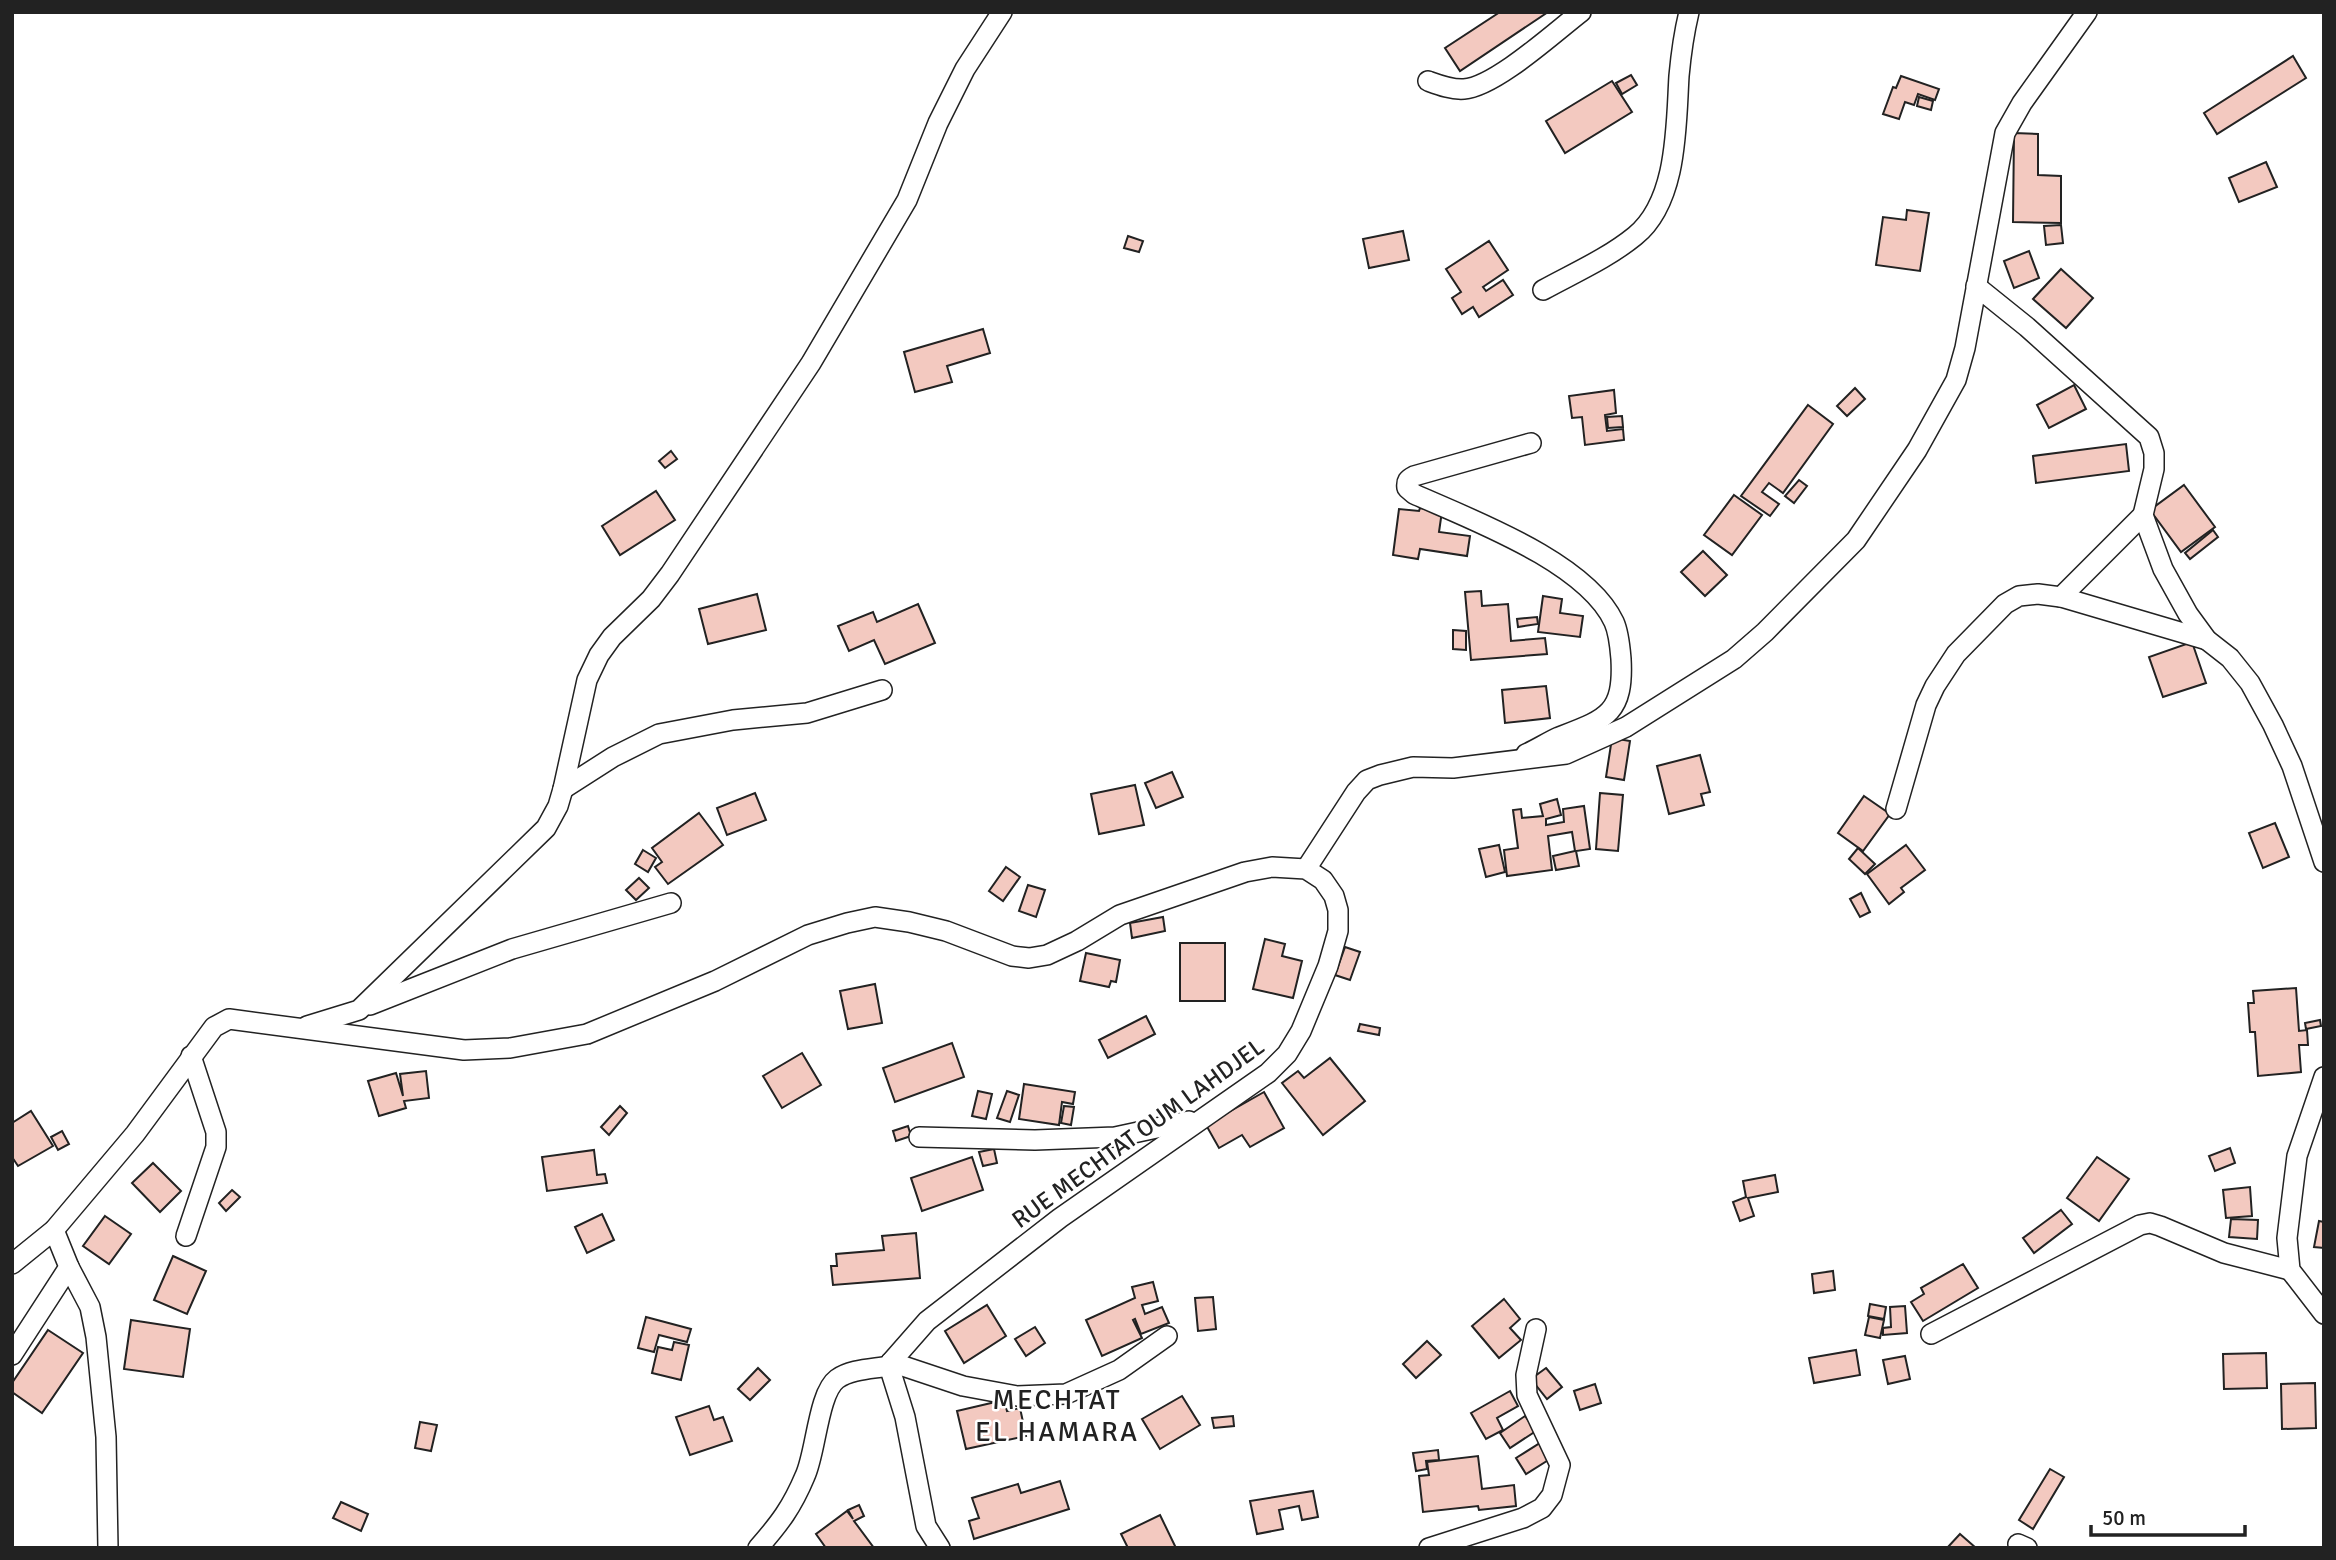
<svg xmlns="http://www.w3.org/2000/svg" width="2336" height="1560" viewBox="0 0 2336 1560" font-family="Signika,sans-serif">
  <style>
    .building { fill: #f3c9c0; stroke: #222; stroke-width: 2 }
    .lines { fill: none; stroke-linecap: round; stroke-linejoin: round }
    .minor-casing { stroke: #222; stroke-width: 22 }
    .minor { stroke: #fff; stroke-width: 19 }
    .labels { text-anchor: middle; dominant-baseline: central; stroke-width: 5; stroke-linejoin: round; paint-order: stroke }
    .street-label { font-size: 24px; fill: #222; stroke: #fff }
    .quarter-label { font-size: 28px; letter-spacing: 2px; fill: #222; stroke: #fff }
  </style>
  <rect width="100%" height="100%" fill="#fff"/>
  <g class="building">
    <polygon points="1500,12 1548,12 1460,71 1445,48"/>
    <polygon points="2293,56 2306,78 2217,134 2204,113"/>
    <polygon points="1631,75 1637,85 1622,94 1616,83"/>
    <polygon points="1901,76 1939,89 1935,100 1918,94 1914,105 1905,102 1899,119 1883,114 1893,87 1896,88"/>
    <polygon points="1612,81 1632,112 1565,153 1546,121"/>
    <polygon points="1919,97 1933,101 1931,110 1917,106"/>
    <polygon points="2014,133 2038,134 2038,175 2061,176 2061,223 2013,222"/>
    <polygon points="2266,162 2277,187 2239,202 2229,178"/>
    <polygon points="1907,210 1929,213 1920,271 1876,265 1883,217 1906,220"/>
    <polygon points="2061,225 2063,243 2046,245 2044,226"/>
    <polygon points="1403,231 1409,260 1369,268 1363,239"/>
    <polygon points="1128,236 1143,241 1139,252 1124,248"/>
    <polygon points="1489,241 1508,270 1483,287 1486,291 1503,280 1513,295 1479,317 1473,307 1462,314 1452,298 1461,292 1446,269"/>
    <polygon points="2029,251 2039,278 2014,288 2004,261"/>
    <polygon points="2061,269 2093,298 2066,328 2033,299"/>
    <polygon points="983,329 990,353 947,366 952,382 915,392 904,352"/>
    <polygon points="2074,385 2086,409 2049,428 2037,405"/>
    <polygon points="1855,388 1865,399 1847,416 1837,406"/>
    <polygon points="1614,390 1616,413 1605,415 1607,431 1623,429 1624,440 1585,445 1582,417 1572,418 1569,396"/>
    <polygon points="1808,405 1833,424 1783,493 1769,483 1762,492 1779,504 1770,516 1741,496"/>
    <polygon points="1622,416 1623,427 1608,428 1607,417"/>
    <polygon points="2126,444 2129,471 2036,483 2033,456"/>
    <polygon points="671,451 677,459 665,468 659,461"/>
    <polygon points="1799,480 1807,486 1794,503 1785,496"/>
    <polygon points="2184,485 2215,527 2181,552 2150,510"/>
    <polygon points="656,491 675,520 620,555 602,526"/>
    <polygon points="1734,495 1762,515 1732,555 1704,535"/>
    <polygon points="1420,508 1442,511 1439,532 1470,536 1467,556 1420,549 1418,559 1393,555 1399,509 1419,511"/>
    <polygon points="2213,530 2218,537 2190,559 2185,553"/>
    <polygon points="1703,551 1727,575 1705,596 1681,572"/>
    <polygon points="1481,591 1482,606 1508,604 1511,641 1545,638 1547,654 1471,660 1465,592"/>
    <polygon points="757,594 766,630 708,644 699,609"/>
    <polygon points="1543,596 1562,599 1560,613 1583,616 1580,637 1538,632"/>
    <polygon points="918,604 935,643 885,664 874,640 849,651 838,626 873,612 877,622"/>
    <polygon points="1537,617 1538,624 1518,627 1517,619"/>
    <polygon points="1453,630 1466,631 1466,650 1453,649"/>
    <polygon points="2192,642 2206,683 2163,697 2149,657"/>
    <polygon points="1546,686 1550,718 1505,723 1502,690"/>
    <polygon points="1612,738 1630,741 1624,780 1606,777"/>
    <polygon points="1700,755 1710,792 1701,794 1704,805 1669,814 1657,766"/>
    <polygon points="1172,772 1183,797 1156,808 1145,783"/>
    <polygon points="1135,785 1144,825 1099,834 1091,794"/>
    <polygon points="755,793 766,820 727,835 717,808"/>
    <polygon points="1600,793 1623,795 1618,851 1596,849"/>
    <polygon points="1864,796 1890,814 1863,851 1838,833"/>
    <polygon points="1557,799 1561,815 1546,819 1546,825 1564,822 1563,809 1584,806 1590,849 1576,851 1579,866 1556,870 1553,856 1575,851 1572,832 1548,836 1552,870 1507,876 1504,850 1518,848 1513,810 1521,809 1522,818 1543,816 1540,804"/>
    <polygon points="699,813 723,845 668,884 655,867 662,862 652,848"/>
    <polygon points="2275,823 2289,857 2263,868 2249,833"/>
    <polygon points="1499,845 1505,872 1486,877 1479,849"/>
    <polygon points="1906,845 1925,870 1901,888 1904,892 1889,904 1867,874"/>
    <polygon points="1858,848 1875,864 1865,874 1849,859"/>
    <polygon points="643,850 656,858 648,872 635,864"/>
    <polygon points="1006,867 1020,877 1003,901 989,891"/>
    <polygon points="639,878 649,888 636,900 626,890"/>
    <polygon points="1028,885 1045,890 1036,917 1019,911"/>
    <polygon points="1861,893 1870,912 1860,917 1850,899"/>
    <polygon points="1163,917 1165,931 1132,938 1130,923"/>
    <polygon points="1265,939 1285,944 1282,956 1302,961 1293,998 1253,989"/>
    <rect x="1180" y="943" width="45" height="58"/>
    <polygon points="1345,947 1360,952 1350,980 1335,975"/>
    <polygon points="1086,953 1120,960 1116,982 1111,981 1109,987 1080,981"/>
    <polygon points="875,984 882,1023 848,1029 840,991"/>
    <polygon points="2296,988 2299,1031 2307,1030 2308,1045 2299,1045 2301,1072 2258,1076 2255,1032 2250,1032 2248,1003 2254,1003 2253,991"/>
    <polygon points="1146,1016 1155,1034 1108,1058 1099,1040"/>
    <polygon points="2320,1020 2321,1026 2306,1029 2305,1023"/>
    <polygon points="1360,1024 1380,1028 1379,1035 1358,1031"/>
    <polygon points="952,1043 964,1077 895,1102 883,1068"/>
    <polygon points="802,1053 821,1085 782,1108 763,1076"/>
    <polygon points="1330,1058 1365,1101 1323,1135 1282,1083 1298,1071 1304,1078"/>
    <polygon points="426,1071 429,1098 404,1101 406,1108 379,1116 368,1081 396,1073 403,1096 400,1074"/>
    <polygon points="1024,1084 1075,1092 1073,1104 1062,1102 1059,1125 1019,1119"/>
    <polygon points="978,1091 992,1094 986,1119 972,1116"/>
    <polygon points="1007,1091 1019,1095 1010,1122 997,1118"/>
    <polygon points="1264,1092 1284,1128 1250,1147 1242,1135 1219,1148 1206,1125"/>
    <polygon points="620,1106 627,1113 609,1135 601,1127"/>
    <polygon points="1064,1106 1074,1107 1071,1125 1061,1123"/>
    <polygon points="31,1111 53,1146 18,1166 12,1157 12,1123"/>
    <polygon points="908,1126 911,1136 896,1141 893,1131"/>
    <polygon points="62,1131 69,1144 58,1150 51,1137"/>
    <polygon points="2230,1148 2235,1163 2215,1171 2209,1156"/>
    <polygon points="994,1149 997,1163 983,1166 979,1152"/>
    <polygon points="594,1150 597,1175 605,1174 607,1183 547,1191 542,1157"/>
    <polygon points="972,1157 983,1190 922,1211 911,1178"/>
    <polygon points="2097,1157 2129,1179 2099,1221 2067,1198"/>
    <polygon points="153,1163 181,1191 160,1212 132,1183"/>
    <polygon points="1775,1175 1778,1192 1748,1198 1754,1216 1740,1221 1733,1202 1746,1197 1743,1181"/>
    <polygon points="2250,1187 2252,1216 2226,1218 2223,1190"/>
    <polygon points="232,1190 240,1197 226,1211 219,1203"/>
    <polygon points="2061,1210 2072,1224 2034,1253 2023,1238"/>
    <polygon points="602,1214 614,1240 587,1253 575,1227"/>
    <polygon points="105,1216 131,1234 109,1264 83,1246"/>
    <polygon points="2231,1219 2258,1220 2257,1239 2229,1237"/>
    <polygon points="2319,1221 2324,1222 2324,1248 2314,1247"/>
    <polygon points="916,1233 920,1278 833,1285 831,1266 837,1266 836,1254 884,1250 882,1236"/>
    <polygon points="173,1256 206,1271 187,1314 154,1300"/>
    <polygon points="1963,1264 1978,1288 1923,1321 1911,1302 1924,1294 1921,1288"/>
    <polygon points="1833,1271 1835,1290 1814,1293 1812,1274"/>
    <polygon points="1153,1282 1158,1301 1142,1305 1145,1314 1162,1307 1169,1323 1141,1334 1135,1319 1133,1320 1142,1338 1102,1356 1086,1320 1135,1298 1132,1287"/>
    <polygon points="1213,1297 1216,1329 1198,1331 1195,1298"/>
    <polygon points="1504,1299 1520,1319 1510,1328 1521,1340 1499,1358 1472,1326"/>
    <polygon points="1870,1304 1886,1307 1884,1319 1868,1316"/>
    <polygon points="987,1305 1006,1336 964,1363 945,1331"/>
    <polygon points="1905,1306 1907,1333 1883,1335 1883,1328 1891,1327 1890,1307"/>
    <polygon points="646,1317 691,1329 687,1342 659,1335 654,1352 638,1348"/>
    <polygon points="1869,1317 1884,1320 1880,1338 1865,1335"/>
    <polygon points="131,1320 190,1329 183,1377 124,1369"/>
    <polygon points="1035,1327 1045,1343 1026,1356 1015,1339"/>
    <polygon points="48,1330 83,1353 42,1413 12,1392 12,1383"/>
    <polygon points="1427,1341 1441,1355 1416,1378 1403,1364"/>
    <polygon points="674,1342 689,1345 681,1380 652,1373 658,1347 672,1350"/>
    <polygon points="1856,1350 1860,1375 1814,1383 1809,1358"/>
    <polygon points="2266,1353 2267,1388 2224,1389 2223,1354"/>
    <polygon points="1905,1356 1910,1379 1888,1384 1883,1360"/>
    <polygon points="758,1368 770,1380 750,1400 738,1389"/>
    <polygon points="1546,1368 1562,1387 1547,1399 1531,1379"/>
    <polygon points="2315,1383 2316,1428 2282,1429 2281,1384"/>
    <polygon points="1595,1384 1601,1403 1580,1410 1574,1391"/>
    <polygon points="1510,1391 1518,1406 1497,1418 1503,1430 1486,1439 1471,1413"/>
    <polygon points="1182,1396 1200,1425 1160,1449 1142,1419"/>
    <polygon points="1004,1400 1007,1411 1020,1408 1026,1436 966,1449 957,1411"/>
    <polygon points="709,1406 714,1420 723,1417 732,1441 690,1455 676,1417"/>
    <polygon points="1233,1416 1234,1426 1214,1428 1212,1418"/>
    <polygon points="1525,1416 1536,1431 1510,1448 1500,1433"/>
    <polygon points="420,1422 437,1425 431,1451 415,1448"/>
    <polygon points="1540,1443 1550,1459 1526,1474 1516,1458"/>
    <polygon points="1438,1450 1439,1460 1426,1461 1427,1469 1416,1471 1413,1453"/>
    <polygon points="1478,1456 1482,1489 1514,1485 1516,1506 1479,1510 1478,1506 1423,1512 1419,1476 1429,1475 1427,1462"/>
    <polygon points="2050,1469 2064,1477 2033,1529 2019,1520"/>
    <polygon points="1060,1481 1069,1509 974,1539 969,1521 979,1518 972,1498 1018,1484 1021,1493"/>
    <polygon points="1313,1491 1318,1517 1302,1520 1299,1506 1279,1510 1283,1529 1257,1534 1250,1501"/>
    <polygon points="341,1502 368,1514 361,1531 333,1518"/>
    <polygon points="859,1505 864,1516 854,1521 874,1548 826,1548 816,1534 847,1511 853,1519 848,1510"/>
    <polygon points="1160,1515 1176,1548 1128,1548 1121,1534"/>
    <polygon points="1960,1534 1976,1548 1947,1548"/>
  </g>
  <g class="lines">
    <g class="minor-casing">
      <g id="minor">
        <path d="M1428,81C1439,85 1452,90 1464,89C1495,87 1555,32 1581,12"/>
        <polyline points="1976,286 2027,327 2149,437 2154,453 2154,469 2143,515 2163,569 2188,614 2207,640 2230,658 2250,683 2273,725 2292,766 2324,862"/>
        <path d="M1543,290C1574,273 1608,258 1635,236C1678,201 1676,125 1679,76C1681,54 1684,33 1689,12"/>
        <polyline points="2061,597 2143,515"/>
        <path d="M1526,754C1537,749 1548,742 1559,737C1606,719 1624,714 1621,659C1620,647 1619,633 1614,622C1586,562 1472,520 1414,494L1407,488C1406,481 1408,479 1414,476L1531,443"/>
        <polyline points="563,789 613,757 659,734 733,720 807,713 882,690"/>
        <polyline points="1896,809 1926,705 1935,686 1956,654 2005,604 2019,596 2038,594 2061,597 2207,640"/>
        <polyline points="1306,869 1356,792 1367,780 1380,775 1413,767 1453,768 1566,754 1626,727 1734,659 1765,632 1856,540 1917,450 1956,380 1965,348 2005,133 2022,103 2087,12"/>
        <polyline points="370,1005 512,949 671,903"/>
        <polyline points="307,1026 359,1010 546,828 558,806 563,789 587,680 599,655 612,637 651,599 670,574 811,363 907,200 938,123 965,69 1002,12"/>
        <polyline points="2324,1077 2297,1156 2287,1238 2290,1270 2324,1314"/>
        <polyline points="919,1137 1035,1140 1115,1137 1189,1121"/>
        <polyline points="186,1236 216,1147 216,1132 191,1056"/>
        <polyline points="12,1264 54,1230 135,1134 214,1027 229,1019 464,1050 510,1048 587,1034 715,981 808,935 847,923 875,917 909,922 946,931 1012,956 1029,958 1047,955 1077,941 1120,915 1245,872 1272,867 1306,869 1323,880 1334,896 1338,910 1338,931 1328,966 1301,1031 1287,1054 1268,1073 1060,1218 927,1321 891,1362 889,1366 905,1417 926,1526 940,1548"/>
        <polyline points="69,1267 90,1307 96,1337 106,1437 108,1548"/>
        <polyline points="1931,1334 2140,1225 2150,1223 2160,1226 2224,1253 2290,1270"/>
        <polyline points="12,1355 69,1267 54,1230"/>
        <polyline points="891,1362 963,1386 1017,1396 1066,1394 1119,1370 1167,1336"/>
        <polyline points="2018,1544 2027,1548"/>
        <path d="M758,1548C780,1523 792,1507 805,1476C816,1453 818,1393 837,1379C851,1369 873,1369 889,1366"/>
        <polyline points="1429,1548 1523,1518 1542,1508 1552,1495 1560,1465 1527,1395 1526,1375 1536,1329"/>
      </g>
    </g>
    <use href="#minor" class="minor"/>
  </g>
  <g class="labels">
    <g class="street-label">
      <text transform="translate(1138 1133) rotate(-36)">RUE MECHTAT OUM LAHDJEL</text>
    </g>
    <g class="quarter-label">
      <text x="1057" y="1400">MECHTAT<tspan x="1057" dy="32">EL HAMARA</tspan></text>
    </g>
  </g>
  <rect width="2336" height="1560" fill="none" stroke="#222222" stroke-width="28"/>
  <path d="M2091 1525v10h154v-10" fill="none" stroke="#222222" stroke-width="3.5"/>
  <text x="2102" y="1525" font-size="21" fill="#222222" stroke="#ffffff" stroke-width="5" paint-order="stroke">50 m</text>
</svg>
